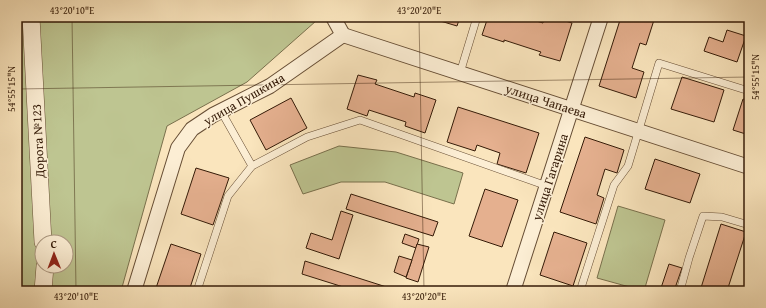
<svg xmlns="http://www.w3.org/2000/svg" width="766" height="308" viewBox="0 0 766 308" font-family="'Gentium Book Plus',serif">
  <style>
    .green { fill: #bec591; stroke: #79704c; fill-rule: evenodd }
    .building { fill: #e5b08f; stroke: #341a07 }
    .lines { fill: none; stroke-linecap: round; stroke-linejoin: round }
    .service-casing { stroke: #664d34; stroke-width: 8 }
    .minor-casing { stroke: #664d34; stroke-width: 16 }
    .tertiary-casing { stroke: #664d34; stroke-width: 18 }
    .service { stroke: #fceed4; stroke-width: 7 }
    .minor { stroke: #fceed4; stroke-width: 14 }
    .tertiary { stroke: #fceed4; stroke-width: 17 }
    .ticks { fill: none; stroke: #341a07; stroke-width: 1; stroke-opacity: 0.45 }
    .labels { text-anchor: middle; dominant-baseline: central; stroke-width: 3; stroke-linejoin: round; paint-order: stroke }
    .street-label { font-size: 13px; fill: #341a07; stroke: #fceed4 }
    .neatline { fill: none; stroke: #341a07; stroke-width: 1.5 }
    .ticks-label { font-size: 10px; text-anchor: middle; fill: #341a07 }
  </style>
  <rect width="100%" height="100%" fill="#fae5bd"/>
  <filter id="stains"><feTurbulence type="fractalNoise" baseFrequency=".005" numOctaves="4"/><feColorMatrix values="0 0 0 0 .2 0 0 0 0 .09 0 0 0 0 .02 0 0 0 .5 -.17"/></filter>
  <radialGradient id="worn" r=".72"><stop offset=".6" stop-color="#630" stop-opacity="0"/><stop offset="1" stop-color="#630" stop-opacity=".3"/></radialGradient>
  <g class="green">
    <path d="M17,17H305L316,21L247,82L167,126L121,291H17ZM42,242H66V266H42Z"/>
    <polygon points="339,146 396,152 463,173 454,204 385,182 341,182 303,194 290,165"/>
    <polygon points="618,206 665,220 644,291 597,278"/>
  </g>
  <g class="building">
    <polygon points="438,17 460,17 457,26 437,20"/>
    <polygon points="488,17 523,17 543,23 544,17 552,17 572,23 560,61 539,55 541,52 504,40 504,42 482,35"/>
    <polygon points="621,17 645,17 654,20 646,45 640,43 632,68 644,72 636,98 599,86"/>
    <polygon points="727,30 746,36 737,62 704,51 709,37 723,42"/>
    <polygon points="358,75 377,80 375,84 414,97 415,93 436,100 425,133 405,126 406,122 369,110 367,116 347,109"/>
    <polygon points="682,77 724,90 714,122 671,109"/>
    <polygon points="291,98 307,128 266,150 250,120"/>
    <polygon points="743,99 749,101 749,135 733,130"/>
    <polygon points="458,107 539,133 526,173 497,164 500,153 477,145 475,151 447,142"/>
    <polygon points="585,137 624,150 617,173 605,169 597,195 604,198 596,224 560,212"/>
    <polygon points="655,159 700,174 690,203 645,189"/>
    <polygon points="196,168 229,178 213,225 181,214"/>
    <polygon points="485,189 518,200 502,247 469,236"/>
    <polygon points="351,194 438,222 433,236 346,209"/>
    <polygon points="341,211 353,215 339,259 306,248 311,233 332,240"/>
    <polygon points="721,224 746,232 727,291 700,291"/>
    <polygon points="554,232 587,243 573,286 540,275"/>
    <polygon points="405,234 419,239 416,248 402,243"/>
    <polygon points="171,244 201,254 189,291 164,291 156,288"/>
    <polygon points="417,244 429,247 418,282 406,278"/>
    <polygon points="399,256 412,260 406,277 394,272"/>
    <polygon points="305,261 399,291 356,291 302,274"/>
    <polygon points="669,264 682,268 674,291 660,291"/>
    <polygon points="596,287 608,291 595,291"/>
  </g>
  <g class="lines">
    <g class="service-casing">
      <g id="service">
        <polyline points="460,73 477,17"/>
        <polyline points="221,111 252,166"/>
        <polyline points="197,291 228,196 252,166 307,137 360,120 547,186"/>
        <polyline points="580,291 614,185 628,166 659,63 749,91"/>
        <polyline points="680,291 689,258 703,216 722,217 749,225"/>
      </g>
    </g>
    <g class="minor-casing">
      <g id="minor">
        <polyline points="333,17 343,35"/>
        <polyline points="343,35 749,167"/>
        <polyline points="134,291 178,148 192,129 213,115 270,86 343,35"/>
        <polyline points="513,291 601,17"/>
      </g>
    </g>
    <g class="tertiary-casing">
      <g id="tertiary">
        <polyline points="31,17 43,242"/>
        <polyline points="43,291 45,266"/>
      </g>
    </g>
    <use href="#service" class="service"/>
    <use href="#minor" class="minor"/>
    <use href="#tertiary" class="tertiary"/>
  </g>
  <path class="ticks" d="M72,17L76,291M419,17L424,291M17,89L749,77"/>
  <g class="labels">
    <g class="street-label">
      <text transform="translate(244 99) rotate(-30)">улица Пушкина</text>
      <text transform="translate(546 101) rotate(18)">улица Чапаева</text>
      <text transform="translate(38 141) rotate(-93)">Дорога №123</text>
      <text transform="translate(550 177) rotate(-72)">улица Гагарина</text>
    </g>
  </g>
  <rect width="766" height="308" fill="none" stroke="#fae5bd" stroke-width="44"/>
  <g transform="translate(54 254) rotate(359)"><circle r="19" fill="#fceed4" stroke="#ac9982"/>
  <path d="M0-3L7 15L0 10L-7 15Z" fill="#8f2418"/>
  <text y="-6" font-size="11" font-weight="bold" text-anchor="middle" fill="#341a07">С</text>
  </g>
  <rect x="22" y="22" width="722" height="264" class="neatline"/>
  <g class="ticks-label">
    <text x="72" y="14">43°20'10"E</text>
    <text x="419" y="14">43°20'20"E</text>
    <text transform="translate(755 77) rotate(-90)" y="4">54°55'15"N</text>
    <text transform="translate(11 89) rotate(-90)" y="4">54°55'15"N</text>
    <text x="76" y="300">43°20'10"E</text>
    <text x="424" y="300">43°20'20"E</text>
  </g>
  <rect width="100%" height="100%" filter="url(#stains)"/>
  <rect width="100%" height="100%" fill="url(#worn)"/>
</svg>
